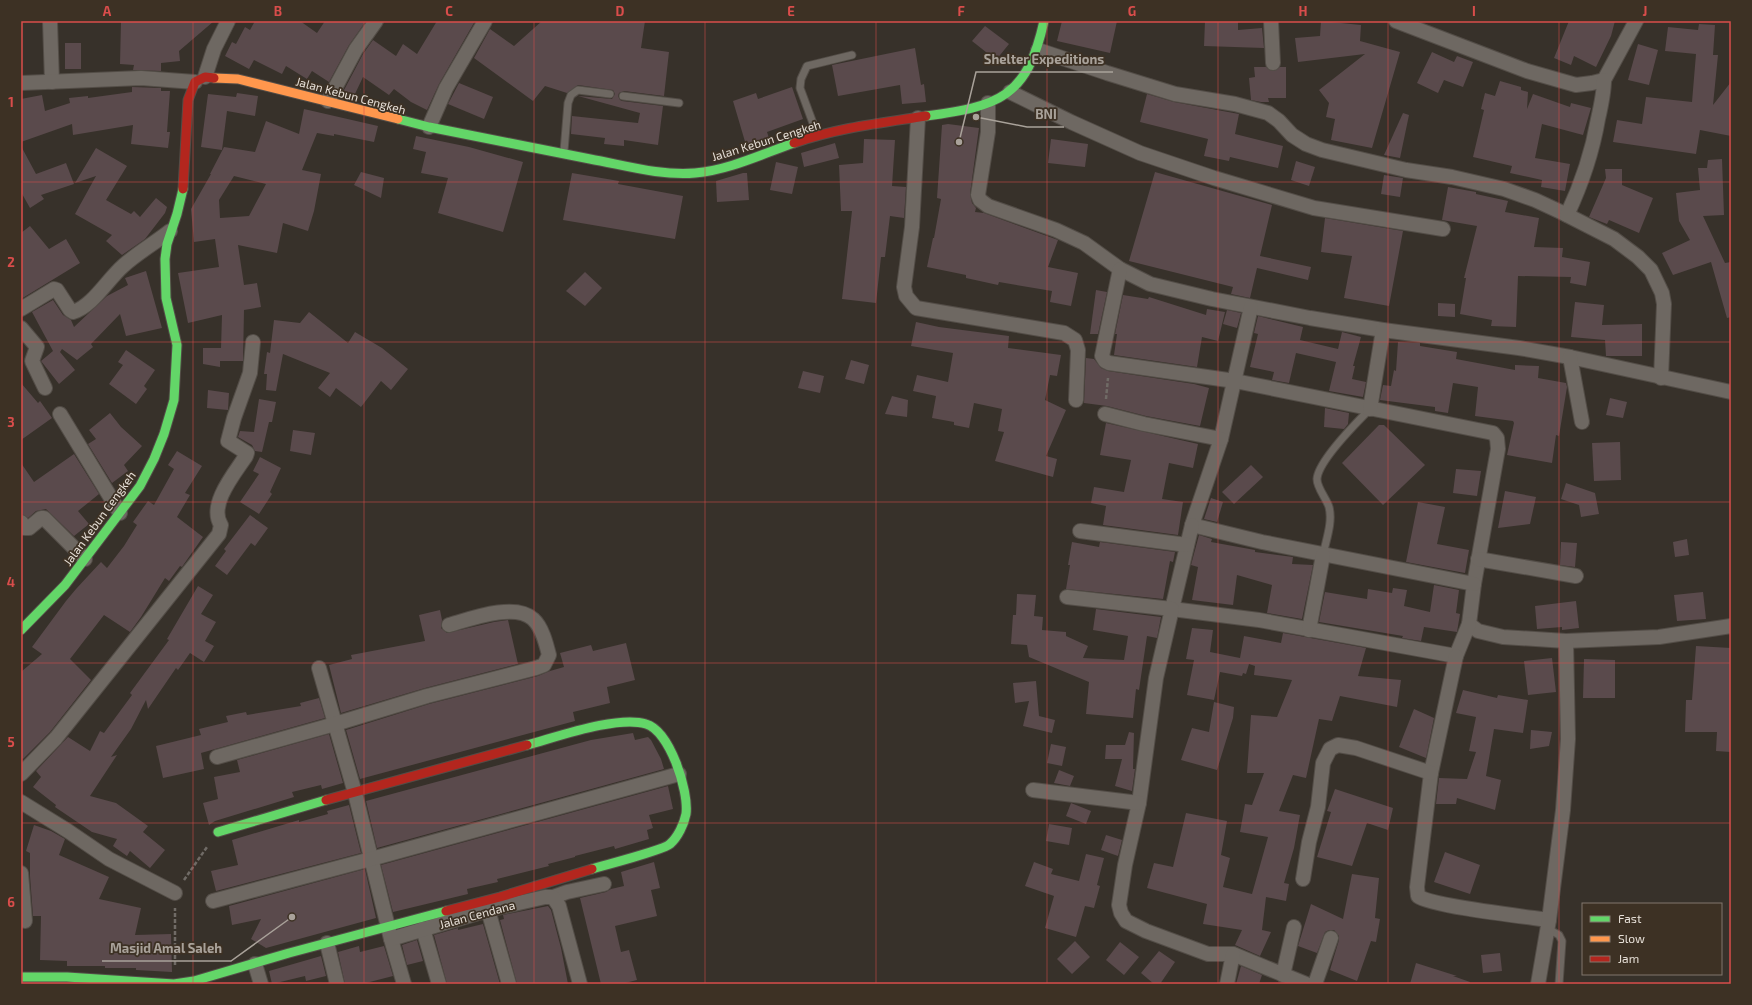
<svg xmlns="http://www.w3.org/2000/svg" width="1752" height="1005" viewBox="0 0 1752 1005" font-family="'Exo 2',sans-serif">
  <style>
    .building { fill: #5a4a4c; fill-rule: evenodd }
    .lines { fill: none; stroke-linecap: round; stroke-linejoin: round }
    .lane-casing { stroke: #534d47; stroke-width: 9 }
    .street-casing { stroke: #534d47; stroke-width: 16 }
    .fast-casing { stroke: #534d47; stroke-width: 11 }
    .slow-casing { stroke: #534d47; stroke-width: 11 }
    .jam-casing { stroke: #534d47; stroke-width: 11 }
    .path { stroke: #706b66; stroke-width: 2.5; stroke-dasharray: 4 2; stroke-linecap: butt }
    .lane { stroke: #6e6862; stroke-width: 7 }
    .street { stroke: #6e6862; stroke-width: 14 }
    .fast { stroke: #63d668; stroke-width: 9 }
    .slow { stroke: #ff974d; stroke-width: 9 }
    .jam { stroke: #b3261e; stroke-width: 9 }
    .grid { fill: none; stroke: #d94d4b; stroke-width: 1; stroke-opacity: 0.55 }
    .labels { text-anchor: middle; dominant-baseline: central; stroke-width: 3.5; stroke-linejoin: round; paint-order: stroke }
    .street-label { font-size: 12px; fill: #e6dfd7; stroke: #3d3124 }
    .leader { fill: none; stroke: #a9a29a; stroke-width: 1.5 }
    .callout-dot { fill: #a9a29a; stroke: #3d3124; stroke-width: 1.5 }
    .callout-label { font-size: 13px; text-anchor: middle; font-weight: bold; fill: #a9a29a; stroke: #3d3124; stroke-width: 3.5; stroke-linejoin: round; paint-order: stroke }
    .neatline { fill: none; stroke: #d94d4b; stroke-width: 1.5 }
    .grid-label { font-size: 13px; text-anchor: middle; font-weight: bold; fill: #d94d4b }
  </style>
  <rect width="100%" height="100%" fill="#37312a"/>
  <g class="building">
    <polygon points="121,21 214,21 179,51 180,61 161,63 161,71 133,70 134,65 120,64"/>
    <polygon points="255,21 300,21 317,33 325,21 366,21 349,45 329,82 312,71 307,79 286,66 282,74 254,60 249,69 225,56 232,42 236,44 245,27 250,30"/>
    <polygon points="437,21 475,21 439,84 427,110 411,102 394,89 389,95 363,77 354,96 343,92 363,54 373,40 396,56 403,44 417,54"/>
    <polygon points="542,21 645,21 641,48 669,52 664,96 624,91 619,93 618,96 620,100 622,101 663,106 658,145 624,140 624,146 604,144 605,138 571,134 572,116 638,123 640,113 578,96 612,99 615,94 613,90 578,85 567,93 545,86 533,101 474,58 490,29 514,46"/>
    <polygon points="1062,21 1117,21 1110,53 1057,41"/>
    <polygon points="1205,21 1238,21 1238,30 1262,28 1264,48 1204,46"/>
    <polygon points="1321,21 1361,25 1360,41 1400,52 1372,148 1331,140 1335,119 1326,117 1329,103 1319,90 1365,54 1298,62 1295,38 1320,36"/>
    <polygon points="1569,21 1615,21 1611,36 1596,67 1574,56 1571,65 1554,58"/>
    <polygon points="1699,24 1715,25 1713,55 1718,55 1713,105 1731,82 1731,136 1700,130 1696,154 1613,142 1617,120 1642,124 1646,97 1692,102 1696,54 1665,51 1668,27 1698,30"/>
    <polygon points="985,26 1009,44 996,60 972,41"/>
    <rect x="65" y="43" width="16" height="26"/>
    <polygon points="1638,44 1658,50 1649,85 1628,80"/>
    <polygon points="915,48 921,85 924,84 926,102 902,104 900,85 838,96 832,65"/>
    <polygon points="1432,52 1454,62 1457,56 1473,62 1463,87 1444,80 1438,93 1417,83"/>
    <polygon points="1254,67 1266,67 1273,71 1280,67 1286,67 1286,98 1268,98 1269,102 1261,102 1251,100 1249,78 1255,77"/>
    <polygon points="1500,81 1521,87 1521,90 1528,92 1527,109 1533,94 1570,107 1571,103 1591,108 1583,135 1542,124 1535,158 1570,164 1565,191 1541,187 1542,180 1510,173 1512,166 1473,157 1484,110 1481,109 1485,93 1495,96"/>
    <polygon points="459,83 493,97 484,119 448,104"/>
    <polygon points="132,87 161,88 161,91 170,91 167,132 170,132 168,148 131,144 133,125 73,135 72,124 21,142 21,99 42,95 45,111 70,103 69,98 88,96 88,98 132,92"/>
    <polygon points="792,87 803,119 767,132 769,138 746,145 733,101 756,93 758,99"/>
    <polygon points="237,93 258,96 255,116 227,111 222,150 201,147 208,94 236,97"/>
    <polygon points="1147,94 1174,102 1239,114 1235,134 1283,146 1278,168 1230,157 1229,161 1204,156 1208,139 1140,122"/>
    <path d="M304,109L378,126L374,142L334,134V136L317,133L302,170L321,174L314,211L308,231L283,223L277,253L238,245L244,285L257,283L261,307L244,310L243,361H220V367L203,364V348H221L222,315L188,323L178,273L219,267L215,239L194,242L191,209L211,174H210L224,147L255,152L266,121L299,134ZM234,176L266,184L249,216L220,218L219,200Z"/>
    <polygon points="1403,113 1409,115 1400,158 1384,155"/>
    <polygon points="948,124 979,128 970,194 972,203 976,208 975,212 984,213 1058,240 1048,267 1078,273 1071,306 1050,302 1052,291 999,282 998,285 966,278 966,275 927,267 933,238 934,238 941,199 937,198 942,125"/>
    <polygon points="416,136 469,147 523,162 503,232 438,213 448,178 421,173 426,152 413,149"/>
    <polygon points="864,139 895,140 892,186 906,187 904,218 890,216 885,257 881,257 876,303 842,299 852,211 841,211 839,165 863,163"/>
    <polygon points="1051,139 1088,144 1085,167 1048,163"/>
    <polygon points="835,143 839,158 804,167 801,153"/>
    <polygon points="21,146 36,174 66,163 74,184 41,195 44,199 30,208 21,192"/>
    <polygon points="96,148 127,166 106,200 131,214 134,211 140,217 156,198 167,207 165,213 145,239 122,255 106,241 112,235 75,214 96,176 75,183"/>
    <polygon points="1722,159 1724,215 1703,216 1725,263 1731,262 1731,317 1727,318 1711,262 1673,275 1662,253 1690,240 1679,221 1676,193 1700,190 1698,168 1707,168 1708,160"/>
    <polygon points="1296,161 1315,167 1309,186 1291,180"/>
    <polygon points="776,162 798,167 792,194 770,190"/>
    <polygon points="1605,169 1622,169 1622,185 1653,198 1639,233 1609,220 1607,224 1589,217 1606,178"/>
    <polygon points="361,172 384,178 381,198 354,185"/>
    <polygon points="1155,172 1272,205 1260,256 1311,267 1308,280 1257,268 1250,298 1231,294 1233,287 1129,261"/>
    <polygon points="572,173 619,181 618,184 683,196 675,239 563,220"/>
    <polygon points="743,173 747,173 749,200 717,202 716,181"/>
    <polygon points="1384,175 1403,178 1400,197 1381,194"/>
    <polygon points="1448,187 1476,192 1476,194 1508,201 1505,212 1539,218 1534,247 1563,248 1562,257 1590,262 1586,286 1570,283 1571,277 1518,276 1516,327 1491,326 1492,320 1460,314 1466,278 1464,278 1477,226 1442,220"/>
    <polygon points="1325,218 1403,231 1389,306 1344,298 1352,256 1321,252"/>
    <polygon points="30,226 49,249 66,239 80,263 21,299 21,233"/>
    <polygon points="146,271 162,328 126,336 120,314 91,344 93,347 77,360 62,349 60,352 75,370 59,384 41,361 53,351 32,312 53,300 63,315 71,320 74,327 107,296 128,285 125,278"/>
    <polygon points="585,272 602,288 585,306 566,291"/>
    <polygon points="1096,290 1107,292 1098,334 1090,334"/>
    <polygon points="1123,295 1148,299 1149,297 1206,315 1207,309 1225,312 1218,341 1202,337 1197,367 1114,355 1117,334 1115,334"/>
    <polygon points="1575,302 1604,305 1602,325 1642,324 1642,356 1606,356 1605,340 1571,337"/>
    <polygon points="1438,303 1455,304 1455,317 1438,316"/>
    <polygon points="1227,310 1241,313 1237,328 1223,324"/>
    <polygon points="309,312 348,343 355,332 382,348 408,369 391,390 381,381 361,407 336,388 330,397 318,388 330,373 283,354 276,391 266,390 267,374 264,374 267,352 270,353 274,320 300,323"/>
    <polygon points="1258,316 1303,327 1300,340 1338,349 1342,332 1361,337 1353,366 1355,366 1352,379 1366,382 1363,397 1329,391 1336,362 1296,353 1289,383 1272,380 1274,372 1250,367 1258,334 1254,333"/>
    <polygon points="916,322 939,327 1009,336 1008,348 1061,355 1057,376 1050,375 1045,400 1066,410 1046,456 1057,459 1053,477 995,461 1004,432 998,431 1002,409 974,403 969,428 954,425 954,422 932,418 936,396 913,391 917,375 948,382 953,353 911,346"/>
    <polygon points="1398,342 1420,343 1420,346 1457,352 1456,359 1515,370 1515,365 1539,366 1538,378 1566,383 1567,387 1559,436 1556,435 1552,463 1507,455 1514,423 1513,421 1475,416 1478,387 1453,383 1448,413 1435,411 1435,407 1380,400 1383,385 1391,386 1394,370 1396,371"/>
    <polygon points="126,350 155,370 144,386 147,389 136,404 109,384 123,365 118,362"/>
    <polygon points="1086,358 1094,359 1101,368 1108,371 1194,384 1209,388 1200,426 1146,416 1107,406 1084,403"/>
    <polygon points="851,360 869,365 864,384 845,379"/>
    <polygon points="803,371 824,376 820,393 798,388"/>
    <polygon points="21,383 38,403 40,401 52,418 21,440"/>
    <polygon points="208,390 229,393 228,410 207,408"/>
    <polygon points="892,396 908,400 907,417 885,414"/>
    <polygon points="1610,398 1627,402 1623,418 1606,415"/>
    <polygon points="259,399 276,402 272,422 269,422 262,452 255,451 252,445 238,437 240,431 254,432"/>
    <polygon points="1325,408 1349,413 1348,424 1344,429 1324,427"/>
    <polygon points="110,413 121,427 142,446 124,465 128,471 112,483 88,444 96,439 89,430"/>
    <polygon points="1106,423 1198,444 1193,468 1169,463 1162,499 1183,502 1178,535 1103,525 1106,506 1091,503 1094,487 1124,492 1131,460 1100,455"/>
    <polygon points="1379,425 1384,425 1425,465 1383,505 1342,463"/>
    <polygon points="293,430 315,433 311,455 290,451"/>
    <polygon points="1620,442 1621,480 1594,481 1592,443"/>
    <polygon points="177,451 202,466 185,493 190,495 177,517 203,537 184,564 182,567 180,566 169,581 165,578 141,617 130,632 104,615 70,659 91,680 50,732 23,759 21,757 21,672 42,654 32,647 66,601 76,589 101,562 107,568 124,546 137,525 133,522 148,501 154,505 174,469 168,465"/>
    <polygon points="74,454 99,494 78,511 89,524 74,536 46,509 36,511 28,518 21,514 21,463 34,482"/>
    <polygon points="260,457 281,468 270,492 272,494 259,514 240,502 259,474 253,471"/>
    <polygon points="1251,465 1263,477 1234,504 1222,492"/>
    <polygon points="1456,469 1481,471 1477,496 1453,493"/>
    <polygon points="1566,483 1595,493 1599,514 1581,517 1579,505 1561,499"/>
    <polygon points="1505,491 1536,497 1530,524 1498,528"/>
    <polygon points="1211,498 1223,502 1217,522 1204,519"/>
    <polygon points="1418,502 1445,507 1437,544 1469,550 1465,573 1406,562"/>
    <polygon points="250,515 268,528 255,546 251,543 227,575 215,566 226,551 224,549"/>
    <polygon points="1199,535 1212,539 1211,542 1255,550 1255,552 1293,557 1292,564 1313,565 1302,619 1267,613 1272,585 1237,575 1233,605 1192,600 1198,567 1191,565"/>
    <polygon points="1687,539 1689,555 1675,557 1673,542"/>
    <polygon points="1072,542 1099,547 1100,542 1175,552 1173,562 1170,561 1163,599 1066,589 1070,565 1068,565"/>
    <polygon points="1561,542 1577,543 1575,567 1560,565"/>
    <polygon points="1434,585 1459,590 1456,613 1460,614 1457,632 1424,627 1421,641 1402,638 1403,636 1319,622 1325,592 1367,599 1368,589 1392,593 1393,588 1407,590 1404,606 1430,612"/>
    <polygon points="198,586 213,595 201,614 216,622 205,641 214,646 204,662 190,653 178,670 176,668 148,709 146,700 131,729 111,757 117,755 90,796 116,803 148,826 143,832 165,850 150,868 130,851 127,856 113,846 117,839 92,832 55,807 56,805 33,787 41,777 36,771 68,737 90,751 100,731 104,733 132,695 130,693 169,640 167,639"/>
    <polygon points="1703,592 1706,619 1677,621 1674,595"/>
    <polygon points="1017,594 1036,595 1034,616 1043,617 1042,630 1066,632 1066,636 1088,646 1083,658 1124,660 1128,636 1093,630 1096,609 1161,617 1157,638 1147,636 1139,690 1136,689 1133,718 1086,714 1089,682 1029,657 1027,645 1011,644 1013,615 1016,615"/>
    <polygon points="1576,601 1579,628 1562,630 1562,627 1537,629 1535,606"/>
    <polygon points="440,610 442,620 441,628 447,633 494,622 508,620 518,664 425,688 341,713 329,665 352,659 351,655 425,641 419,615"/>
    <polygon points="1192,628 1213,630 1210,652 1240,658 1244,636 1281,643 1283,633 1366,648 1358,676 1401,680 1397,707 1340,696 1332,721 1319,719 1306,778 1293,775 1279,811 1300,815 1294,848 1284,883 1289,884 1286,901 1266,897 1262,930 1271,932 1260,956 1235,945 1242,930 1203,924 1207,904 1147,888 1154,863 1173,867 1186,813 1227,821 1221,855 1230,858 1223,887 1252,894 1268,837 1240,832 1245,804 1252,805 1264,773 1247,773 1251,715 1277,717 1292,680 1254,675 1255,666 1249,664 1246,674 1243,673 1242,676 1220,672 1214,700 1187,695 1194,660 1186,659"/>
    <polygon points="626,643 635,680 607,687 610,703 573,712 575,721 360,779 346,730 429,704 538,676 550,671 564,667 560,653 591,645 593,651"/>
    <polygon points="1696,646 1731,648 1731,752 1716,751 1717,732 1685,732 1686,700 1692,700"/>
    <polygon points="1552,658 1556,692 1528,695 1524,661"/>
    <polygon points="1584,659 1615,660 1615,698 1583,698"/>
    <polygon points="1036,681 1039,716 1055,720 1052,733 1023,726 1029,701 1015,703 1013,683"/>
    <polygon points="1463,690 1497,698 1498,695 1528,700 1523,733 1494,729 1486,776 1501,780 1495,810 1457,798 1456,804 1436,804 1439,778 1467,779 1476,752 1469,751 1476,717 1456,713"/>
    <polygon points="319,698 325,718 201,753 204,769 163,778 156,746 201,735 199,729 228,722 226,716 246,712 247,715 301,706 300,703"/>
    <polygon points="1214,702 1234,707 1233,718 1217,770 1181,760 1192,728 1209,732"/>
    <polygon points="1414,709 1434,718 1426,758 1399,747"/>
    <polygon points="1531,730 1552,732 1549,746 1530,749"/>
    <polygon points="1129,732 1134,733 1133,769 1135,769 1132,791 1115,786 1122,759 1105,759 1106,745 1125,745"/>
    <polygon points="633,733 635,740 648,737 651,740 661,759 664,769 377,848 366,801 591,740"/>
    <polygon points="329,734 343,783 322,789 321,785 292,792 294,797 215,821 209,825 203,803 218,799 214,777 240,772 237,760"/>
    <polygon points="1051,744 1066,747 1062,766 1047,763"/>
    <polygon points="1059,770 1074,776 1070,786 1054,783"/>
    <polygon points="668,786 673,809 649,815 653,828 647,830 649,839 615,849 614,846 575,856 575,857 548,864 549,866 497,879 498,882 467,889 468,894 393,912 381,865"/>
    <polygon points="1335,789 1393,808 1388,830 1367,823 1352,866 1317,857 1331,812 1327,811"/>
    <polygon points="1071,803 1091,811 1086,824 1066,816"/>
    <polygon points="349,805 361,853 216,891 211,871 238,865 232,840 299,820 299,822 328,814 327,811"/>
    <polygon points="1049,824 1072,828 1069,845 1046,841"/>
    <polygon points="34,825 51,831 65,839 59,855 109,877 99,899 141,908 135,935 171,934 172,972 136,970 136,968 105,968 105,966 67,966 67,961 40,960 41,916 33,916 30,876 30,853 26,851"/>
    <polygon points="1106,835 1122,840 1118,856 1101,850"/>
    <polygon points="1445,852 1480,865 1470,894 1434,882"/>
    <polygon points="1086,854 1104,858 1097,885 1100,886 1094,908 1085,906 1076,937 1045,928 1054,896 1025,886 1034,862 1053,869 1051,874 1079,881"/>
    <polygon points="654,862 660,888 651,890 657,916 615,926 621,952 629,950 637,980 621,984 601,984 580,898 606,892 611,889 624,886 621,872"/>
    <polygon points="365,869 376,918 266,948 251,939 261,919 232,925 229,906"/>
    <polygon points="1352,874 1379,878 1375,918 1380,919 1376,942 1371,941 1357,981 1330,970 1339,940 1339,936 1334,930 1329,930 1325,932 1317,953 1298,946 1311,904 1343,919"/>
    <polygon points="548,906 551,910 561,948 568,984 517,984 500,920 504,919 503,915"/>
    <polygon points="483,924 500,984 447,984 434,935 458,928 458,930"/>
    <polygon points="417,940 423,961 407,965 402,945"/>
    <polygon points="1075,941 1090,957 1072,974 1057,959"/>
    <polygon points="1120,942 1139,957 1124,975 1106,960"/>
    <polygon points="359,946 360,952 384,946 393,976 362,984 345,984 338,952"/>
    <polygon points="1159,951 1175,962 1160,984 1154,984 1141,973"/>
    <polygon points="1500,953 1502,971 1483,973 1481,955"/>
    <polygon points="321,956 326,976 306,981 305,976 272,984 269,971"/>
    <polygon points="1416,963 1457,976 1453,976 1470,982 1469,984 1410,984"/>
    <polygon points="1241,966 1262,975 1259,984 1236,984"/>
  </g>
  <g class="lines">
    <g class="lane-casing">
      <g id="lane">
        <polyline points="623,96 679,103"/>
        <polyline points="817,134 800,88 801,79 807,66 852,55"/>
        <polyline points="564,151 568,103 571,95 578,90 610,94"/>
        <path d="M1323,555C1326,540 1333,522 1329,507C1326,498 1317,488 1317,479C1318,461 1357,422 1370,409"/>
        <polyline points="1548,929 1559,935 1562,941 1559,984"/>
      </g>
    </g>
    <g class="street-casing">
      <g id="street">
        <polyline points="50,21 52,82"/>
        <polyline points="1271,21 1273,63"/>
        <polyline points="1396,21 1527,71 1576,85 1592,83 1604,80 1636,21"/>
        <polyline points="1038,50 1107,73 1175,94 1235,104 1268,113 1279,121 1292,135 1306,144 1322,150 1406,170 1452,177 1504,189 1535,200 1563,213 1614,239 1638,257 1651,270 1662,293 1664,304 1661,378"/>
        <polyline points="205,77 214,49 228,21"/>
        <polyline points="21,83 141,78 195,82"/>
        <polyline points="1010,92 1071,122 1140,153 1214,178 1314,208 1443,229"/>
        <polyline points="328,101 356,49 376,21"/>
        <polyline points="988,103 988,132 978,195 980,200 988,206 1056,230 1084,243 1120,269 1150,284 1212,299 1310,318 1383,330 1519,348 1570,357 1731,392"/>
        <polyline points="918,118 912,227 904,287 906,296 916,308 1064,333 1075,340 1078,350 1076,400"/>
        <polyline points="429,127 446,88 485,21"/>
        <path d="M1567,215C1582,183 1592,154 1598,119C1601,106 1604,93 1604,80"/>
        <polyline points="1120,269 1102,356 1105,361 1109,363 1235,381 1493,433 1497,438 1498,449 1474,584 1469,624 1478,631 1503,637 1566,641 1659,637 1731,626"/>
        <polyline points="1251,307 1221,439 1192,525 1262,542 1474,584"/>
        <path d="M21,309L54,289L57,290L70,310L73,312C92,307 108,279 123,266C137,253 155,243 170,231"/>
        <polyline points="21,328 37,347 32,361 45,388"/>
        <polyline points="1570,357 1582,422"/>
        <polyline points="1370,409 1383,330"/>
        <polyline points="60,414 120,513"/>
        <polyline points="1105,414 1144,424 1221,439"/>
        <polyline points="21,522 25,528 29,528 41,518 44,518 85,559"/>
        <polyline points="1192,525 1172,609 1259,620 1456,656 1469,624"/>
        <polyline points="1080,531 1187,545"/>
        <polyline points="1478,559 1576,576"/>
        <polyline points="1067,597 1172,609 1156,678 1139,803 1125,865 1119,905 1121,913 1126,921 1146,931 1208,954 1233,954 1306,984"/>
        <polyline points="1309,630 1323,555"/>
        <path d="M1456,656L1431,773L1417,887L1418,896C1430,906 1528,917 1549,920"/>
        <polyline points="319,668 355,793 391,939 404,984"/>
        <path d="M217,757L335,724L427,696L536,668L544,665L549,655C546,643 542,627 533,619C515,602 470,619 449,625"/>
        <path d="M21,774L56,738L219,534L221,525C208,505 234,474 246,456L247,453L228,441L234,418L250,373L253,342"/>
        <polyline points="1033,790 1139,803"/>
        <polyline points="21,802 68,831 109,859 175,893"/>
        <polyline points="21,873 25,921"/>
        <polyline points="1303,879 1309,842 1318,807 1323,763 1330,749 1338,745 1356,748 1431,773"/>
        <polyline points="553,897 567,892 604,884"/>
        <polyline points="213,901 371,859 679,774"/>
        <polyline points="488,910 509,984"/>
        <polyline points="423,929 439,984"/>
        <polyline points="391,939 488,910 545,897 553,897 559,906 580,984"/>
        <polyline points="327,943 337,984"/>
        <polyline points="255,964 261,984"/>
        <polyline points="1283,975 1294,927"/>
        <polyline points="1227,984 1233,954"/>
        <polyline points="1315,984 1331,938"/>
        <polyline points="1538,984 1549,920 1563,810 1568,739 1566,641"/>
      </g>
    </g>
    <g class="fast-casing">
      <g id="fast">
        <path d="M926,116C999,106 1027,98 1044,21"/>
        <path d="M398,119L429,127C483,138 536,148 590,159C624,165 660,176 695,173C729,170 762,154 794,143"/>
        <polyline points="21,630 65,585 140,486 154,459 164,434 174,400 177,345 166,298 165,259 167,244 177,214 183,189"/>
        <path d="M527,745C557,737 618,715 646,724C670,731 689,791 686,814C684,824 678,837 670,844C664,850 605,865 592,869"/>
        <polyline points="218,832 326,800"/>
        <polyline points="21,977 67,977 174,984 194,981 289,953 446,911"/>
      </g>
    </g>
    <g class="slow-casing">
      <polyline id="slow" points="214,78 238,79 398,119"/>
    </g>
    <g class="jam-casing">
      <g id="jam">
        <path d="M794,143C837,128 881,123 926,116"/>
        <polyline points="183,189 188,100 195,82 205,77 214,78"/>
        <polyline points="326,800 527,745"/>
        <polyline points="446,911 500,897 592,869"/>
      </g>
    </g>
    <g class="path">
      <polyline points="1106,399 1108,378"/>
      <polyline points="184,880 207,847"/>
      <polyline points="175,965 175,908"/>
    </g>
    <use href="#lane" class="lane"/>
    <use href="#street" class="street"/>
    <use href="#fast" class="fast"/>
    <use href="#slow" class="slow"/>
    <use href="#jam" class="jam"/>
  </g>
  <path class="grid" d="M193,21V984M364,21V984M534,21V984M705,21V984M876,21V984M1047,21V984M1218,21V984M1388,21V984M1559,21V984M21,182H1731M21,342H1731M21,502H1731M21,663H1731M21,823H1731"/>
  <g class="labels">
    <g class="street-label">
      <text transform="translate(351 95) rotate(15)">Jalan Kebun Cengkeh</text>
      <text transform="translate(766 140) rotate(-17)">Jalan Kebun Cengkeh</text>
      <text transform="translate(99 518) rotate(-54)">Jalan Kebun Cengkeh</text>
      <text transform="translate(477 914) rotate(-15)">Jalan Cendana</text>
    </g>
  </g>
  <path class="leader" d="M959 142L976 72H1113M976 117L1027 127H1064M292 917L231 961H102"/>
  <g class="callout-dot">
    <circle cx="959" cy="142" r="4"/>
    <circle cx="976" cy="117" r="4"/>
    <circle cx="292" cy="917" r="4"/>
  </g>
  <g class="callout-label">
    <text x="1044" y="64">Shelter Expeditions</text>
    <text x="1046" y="119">BNI</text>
    <text x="166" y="953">Masjid Amal Saleh</text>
  </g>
  <rect width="1752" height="1005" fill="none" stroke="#3d3124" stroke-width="44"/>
  <rect x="1582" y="903" width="140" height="72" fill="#3d3124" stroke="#81776c"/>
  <rect x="1590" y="916" width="20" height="6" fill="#63d668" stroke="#81776c"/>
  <text x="1618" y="923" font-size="12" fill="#e6dfd7">Fast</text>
  <rect x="1590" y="936" width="20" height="6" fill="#ff974d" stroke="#81776c"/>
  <text x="1618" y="943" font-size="12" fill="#e6dfd7">Slow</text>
  <rect x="1590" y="956" width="20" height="6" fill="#b3261e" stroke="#81776c"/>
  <text x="1618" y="963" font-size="12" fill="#e6dfd7">Jam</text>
  <rect x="22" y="22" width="1708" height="961" class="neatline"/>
  <g class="grid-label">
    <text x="107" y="16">A</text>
    <text x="278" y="16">B</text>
    <text x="449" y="16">C</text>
    <text x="620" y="16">D</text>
    <text x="791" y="16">E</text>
    <text x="961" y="16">F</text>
    <text x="1132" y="16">G</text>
    <text x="1303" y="16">H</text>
    <text x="1474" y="16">I</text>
    <text x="1645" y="16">J</text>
    <text x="11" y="107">1</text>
    <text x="11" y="267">2</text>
    <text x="11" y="427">3</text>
    <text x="11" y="587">4</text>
    <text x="11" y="747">5</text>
    <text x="11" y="907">6</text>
  </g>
</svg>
